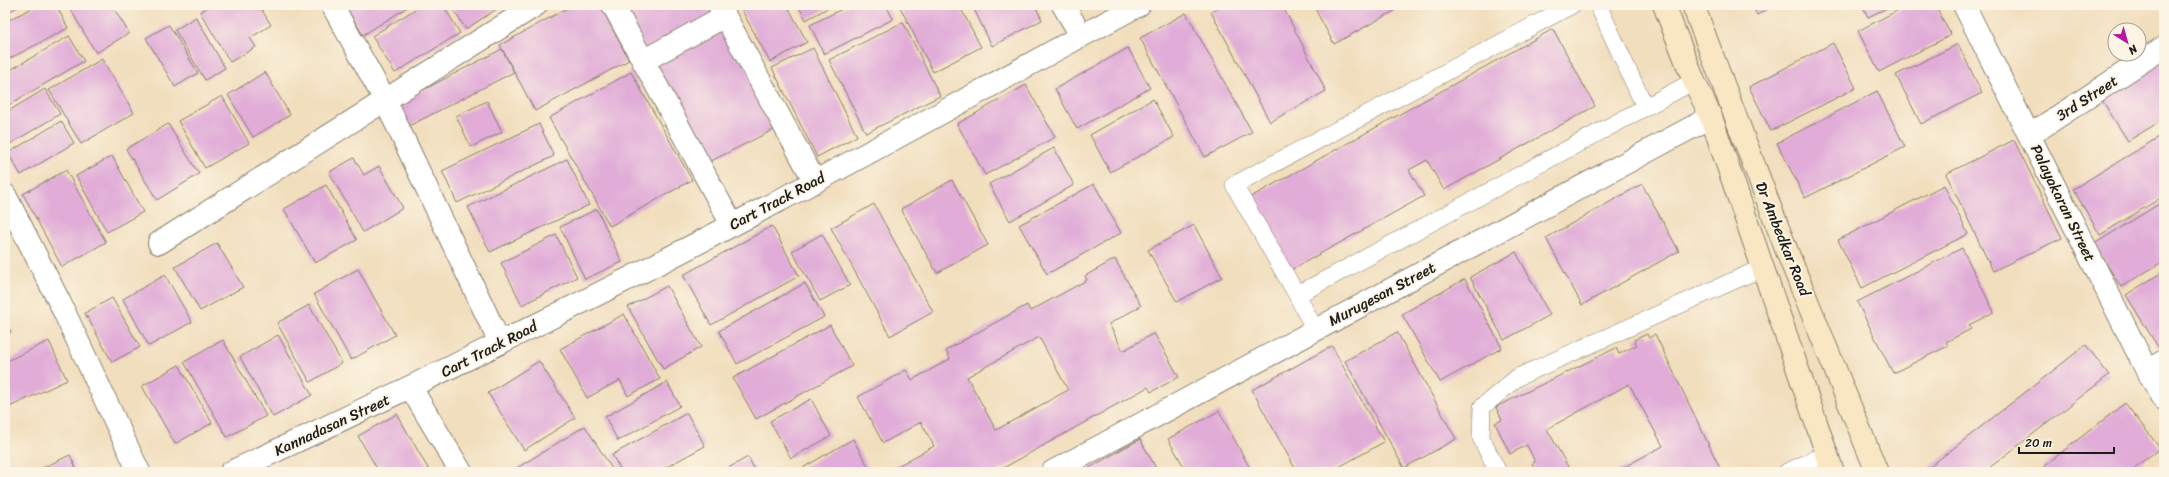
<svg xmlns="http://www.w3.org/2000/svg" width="2169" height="477" viewBox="0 0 2169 477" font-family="Sriracha,sans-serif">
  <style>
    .building { fill: #e1add8; fill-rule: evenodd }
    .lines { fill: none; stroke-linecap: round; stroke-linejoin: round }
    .service-casing { stroke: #867d6c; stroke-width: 18 }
    .minor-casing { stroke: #867d6c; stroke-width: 24 }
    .tertiary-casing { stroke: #867d6c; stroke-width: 24 }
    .secondary-casing { stroke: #867d6c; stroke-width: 24 }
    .service { stroke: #fff; stroke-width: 17 }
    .minor { stroke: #fff; stroke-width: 22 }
    .tertiary { stroke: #fff; stroke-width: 22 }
    .secondary { stroke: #f9e7c3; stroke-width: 22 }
    .labels { text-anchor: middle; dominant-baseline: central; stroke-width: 4; stroke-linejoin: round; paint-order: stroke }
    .street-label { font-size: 15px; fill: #1c1c1c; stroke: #fcf5e5 }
  </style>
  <rect width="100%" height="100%" fill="#fcf5e5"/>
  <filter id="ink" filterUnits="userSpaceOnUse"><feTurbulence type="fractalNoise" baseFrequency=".025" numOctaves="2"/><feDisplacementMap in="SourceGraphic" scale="8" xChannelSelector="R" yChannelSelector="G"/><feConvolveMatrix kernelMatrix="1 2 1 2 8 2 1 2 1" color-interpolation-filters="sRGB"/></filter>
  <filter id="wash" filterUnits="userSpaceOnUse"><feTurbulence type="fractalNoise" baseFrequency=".012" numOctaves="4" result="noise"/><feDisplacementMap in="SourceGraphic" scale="16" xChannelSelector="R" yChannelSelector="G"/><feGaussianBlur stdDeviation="0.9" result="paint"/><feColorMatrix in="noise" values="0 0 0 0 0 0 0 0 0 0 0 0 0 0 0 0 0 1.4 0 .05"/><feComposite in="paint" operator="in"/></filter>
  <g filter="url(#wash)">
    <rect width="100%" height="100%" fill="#f1debd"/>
    <g id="blocks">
      <g class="building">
        <polygon points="5,5 21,5 5,14"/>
        <polygon points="38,5 56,5 68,28 5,61 5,22"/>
        <polygon points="68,5 112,5 129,33 96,53"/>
        <polygon points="211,5 259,5 271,25 250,38 256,47 230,62 200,12"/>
        <polygon points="354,5 411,5 363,35 347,9"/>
        <polygon points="422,5 443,5 460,33 395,73 372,36"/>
        <polygon points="450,5 503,5 466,29"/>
        <polygon points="573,5 600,5 629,60 535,111 500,45"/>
        <polygon points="621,5 710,5 716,17 648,54"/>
        <polygon points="739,5 787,5 807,42 770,62"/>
        <polygon points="798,5 833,5 806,20"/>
        <polygon points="850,5 886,5 893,19 824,54 810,25"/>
        <polygon points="899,5 959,5 981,47 933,72"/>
        <polygon points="972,5 1035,5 1042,20 992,46"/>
        <polygon points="1222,5 1282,5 1326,91 1270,122 1211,12"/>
        <polygon points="1313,5 1405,5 1334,44"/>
        <polygon points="1752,5 1775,5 1757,15"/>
        <polygon points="1862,5 1893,5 1868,17"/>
        <polygon points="1908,5 1935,5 1951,35 1879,72 1858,31"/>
        <polygon points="1186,13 1252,132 1205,157 1140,38"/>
        <polygon points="196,17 225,68 205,80 175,30"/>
        <polygon points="903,22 940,96 866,133 829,60"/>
        <polygon points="725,24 777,128 705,164 653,61"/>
        <polygon points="169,25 198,73 175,87 146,38"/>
        <polygon points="1553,29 1595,106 1444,190 1427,160 1409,170 1424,196 1289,271 1249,198"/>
        <polygon points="69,36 84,61 5,107 5,73"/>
        <polygon points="1833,43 1856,88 1771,131 1749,87"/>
        <polygon points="1958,44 1982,93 1921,124 1896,75"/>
        <polygon points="813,48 857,136 817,157 772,68"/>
        <polygon points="1128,48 1150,88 1077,129 1055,89"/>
        <polygon points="502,49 514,72 407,127 396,104"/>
        <polygon points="102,59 134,113 81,144 49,90"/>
        <polygon points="2161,62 2164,66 2164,119 2128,141 2102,100"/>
        <polygon points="265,72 290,115 253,137 228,95"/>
        <polygon points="631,72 692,180 610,226 549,118"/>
        <polygon points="1026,85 1055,137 985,175 957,124"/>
        <polygon points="45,89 60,114 5,147 5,113"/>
        <polygon points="1877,91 1905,147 1805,198 1777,143"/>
        <polygon points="222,96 249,143 205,168 178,121"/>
        <polygon points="1153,99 1174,137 1110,172 1090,135"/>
        <polygon points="487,101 502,132 471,147 456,116"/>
        <polygon points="61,121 74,143 21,175 8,153"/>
        <polygon points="168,124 199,174 157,200 126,149"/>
        <polygon points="539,124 554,156 457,203 442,171"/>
        <polygon points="2164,134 2164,196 2100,235 2073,189"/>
        <polygon points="2014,140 2062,238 1993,271 1946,174"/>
        <polygon points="1054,148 1074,185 1010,221 989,184"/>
        <polygon points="112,156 143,212 107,232 76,176"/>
        <polygon points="354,158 364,175 379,166 403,208 363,232 329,172"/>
        <polygon points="567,159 589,205 490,252 468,207"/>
        <polygon points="66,170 106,242 62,267 23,194"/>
        <polygon points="952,180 988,245 937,273 901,209"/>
        <polygon points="1094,184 1121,233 1047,274 1019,225"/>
        <polygon points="1642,184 1679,251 1582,305 1546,238"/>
        <polygon points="326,185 357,240 315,263 284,209"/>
        <polygon points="1944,185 1968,234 1862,288 1838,240"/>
        <polygon points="2164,201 2164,261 2121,287 2094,244"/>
        <polygon points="874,204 933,312 890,336 831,228"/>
        <polygon points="597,209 622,262 585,279 560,227"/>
        <polygon points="1194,225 1222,277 1177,302 1148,250"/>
        <polygon points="772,226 799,276 711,325 683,275"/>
        <polygon points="822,234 850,285 820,301 792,251"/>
        <polygon points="556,235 577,277 522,305 501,263"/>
        <polygon points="217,243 243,287 200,311 175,267"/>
        <polygon points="1962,248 1994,312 1969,325 1971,329 1946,342 1948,346 1893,373 1857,302"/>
        <polygon points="1516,252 1550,315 1504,340 1470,277"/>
        <path d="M1115,259L1141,306L1109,324L1123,351L1154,333L1179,377L1151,392L1148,387L996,472H896L894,468L934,446L921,422L883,443L858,397L906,370L912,380L950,359L946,350L1027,305L1030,311L1087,280L1085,276ZM1039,337L1068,390L996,430L967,377Z"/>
        <polygon points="358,269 395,335 351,360 314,294"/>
        <polygon points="2164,271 2164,343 2158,347 2126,295"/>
        <polygon points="165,275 192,322 149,346 123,299"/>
        <polygon points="1465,279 1502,348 1440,382 1402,314"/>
        <polygon points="805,283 824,317 737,364 719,331"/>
        <polygon points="667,286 701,347 663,369 628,307"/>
        <polygon points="112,298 140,347 112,362 85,313"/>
        <polygon points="309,305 342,363 310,382 277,323"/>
        <polygon points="624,314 660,379 628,396 620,380 587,398 560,349"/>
        <polygon points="5,320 11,332 5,335"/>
        <polygon points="830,325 852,366 756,419 733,378"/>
        <polygon points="1397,332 1456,439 1404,468 1345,361"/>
        <polygon points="1647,334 1649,338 1655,334 1722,472 1615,472 1663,446 1629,384 1547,429 1571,472 1536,472 1532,464 1535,462 1527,445 1510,454 1495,423 1502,420 1496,407 1616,348 1619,354 1637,345 1634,340"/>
        <polygon points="278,335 312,395 273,417 240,357"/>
        <polygon points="223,340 266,416 227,437 184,362"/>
        <polygon points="49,341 67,380 5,409 5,362"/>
        <polygon points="2086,345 2109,375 1984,472 1923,472"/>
        <polygon points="1332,346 1384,442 1330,472 1297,472 1252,390"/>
        <polygon points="539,361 575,418 524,450 488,393"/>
        <polygon points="179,365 212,423 175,444 142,386"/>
        <polygon points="667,382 680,406 618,441 605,417"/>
        <polygon points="811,399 831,436 791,458 770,421"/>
        <polygon points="2125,403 2160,448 2129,472 2048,472 2044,466"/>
        <polygon points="1219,411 1252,472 1187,472 1168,439"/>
        <polygon points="687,413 705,446 657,472 622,472 612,455"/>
        <polygon points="397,414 430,472 379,472 358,436"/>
        <polygon points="585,426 614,472 520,472 517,468"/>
        <polygon points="853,439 871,472 807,472 804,467"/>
        <polygon points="1140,439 1158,472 1091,472 1089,468"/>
        <polygon points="70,455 78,472 34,472"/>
        <polygon points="748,457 756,472 721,472"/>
      </g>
    </g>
  </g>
  <g filter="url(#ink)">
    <use href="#blocks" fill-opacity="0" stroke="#867d6c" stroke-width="1"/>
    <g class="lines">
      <g class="service-casing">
        <g id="service">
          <polyline points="1598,5 1645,107"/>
          <polyline points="1297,295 1694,81"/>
          <polyline points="1315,330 1297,295 1234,185 1572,5"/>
          <polyline points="1498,472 1481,438 1482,407 1518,377 1762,268"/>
          <polyline points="1787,472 1827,454"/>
        </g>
      </g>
      <g class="minor-casing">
        <g id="minor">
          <polyline points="332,5 385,100 500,343"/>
          <polyline points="613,5 732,225"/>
          <polyline points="719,5 815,182"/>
          <polyline points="1063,5 1081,35"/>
          <polyline points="1964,5 2147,371 2164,399"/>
          <polyline points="643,61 725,16"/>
          <polyline points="2030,135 2164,47"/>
          <polyline points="5,195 60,303 139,472"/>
          <polyline points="159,243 536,5"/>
          <polyline points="2147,371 2164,361"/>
          <polyline points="1052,472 1711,117"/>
        </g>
      </g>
      <g class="tertiary-casing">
        <g id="tertiary">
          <polyline points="411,388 461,472"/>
          <path d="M231,472C428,380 623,284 814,182C923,124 1030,63 1139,5"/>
        </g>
      </g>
      <g class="secondary-casing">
        <g id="secondary">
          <polyline points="1664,5 1694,81 1711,117 1833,472"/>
          <polyline points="1693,5 1788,254 1877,472"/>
        </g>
      </g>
      <use href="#service" class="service"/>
      <use href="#minor" class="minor"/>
      <use href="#tertiary" class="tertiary"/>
      <use href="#secondary" class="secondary"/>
    </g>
  </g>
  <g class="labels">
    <g class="street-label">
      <text transform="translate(2087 98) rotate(-33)">3rd Street</text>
      <text transform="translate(777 201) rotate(-28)">Cart Track Road</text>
      <text transform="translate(2063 203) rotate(64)">Palayakaran Street</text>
      <text transform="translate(1783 239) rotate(68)">Dr Ambedkar Road</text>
      <text transform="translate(1382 294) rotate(-28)">Murugesan Street</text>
      <text transform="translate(489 349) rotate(-27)">Cart Track Road</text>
      <text transform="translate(332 425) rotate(-25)">Kannadasan Street</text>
    </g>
  </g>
  <rect width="2169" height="477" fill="none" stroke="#fcf5e5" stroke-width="20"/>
  <g transform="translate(2127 42) rotate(143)"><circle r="19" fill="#fcf5e5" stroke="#a29e95"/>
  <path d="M0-3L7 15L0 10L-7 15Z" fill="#b5179e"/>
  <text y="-6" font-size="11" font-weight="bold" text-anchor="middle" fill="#1c1c1c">N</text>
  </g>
  <path d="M2019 447v6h95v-6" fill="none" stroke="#1c1c1c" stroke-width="2"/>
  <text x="2025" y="447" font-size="12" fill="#1c1c1c" stroke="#fcf5e5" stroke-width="3" paint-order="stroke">20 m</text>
</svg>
